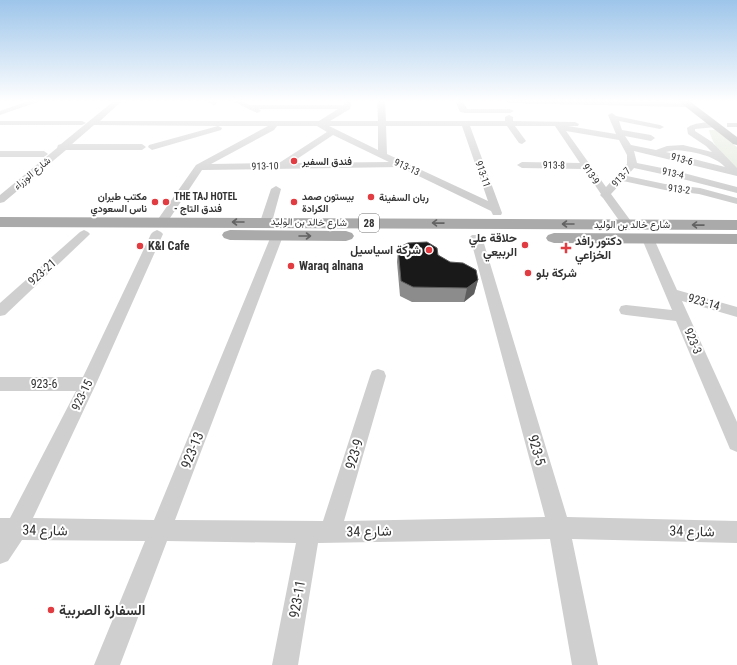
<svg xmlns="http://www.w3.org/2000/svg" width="737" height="665" viewBox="0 0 737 665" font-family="'Roboto Condensed',Vazirmatn,sans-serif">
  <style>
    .green { fill: #e4ebde }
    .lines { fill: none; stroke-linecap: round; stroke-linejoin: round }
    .minor { fill: #cfcfcf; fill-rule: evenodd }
    .major { fill: #aaa; fill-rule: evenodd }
    .wall { fill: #8c8c8c }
    .shaded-wall { fill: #5e5e5e }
    .building { fill: #191919; stroke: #5e5e5e }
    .oneway { stroke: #626262 }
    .poi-dot { fill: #e03c41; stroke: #fff; stroke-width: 1.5 }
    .labels { text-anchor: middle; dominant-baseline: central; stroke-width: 4; stroke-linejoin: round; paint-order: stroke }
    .far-street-label { font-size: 10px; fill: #323232; stroke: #fff }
    .far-poi-label { font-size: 10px; font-weight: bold; fill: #323232; stroke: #fff; text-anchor: start }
    .shield { fill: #fff; stroke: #707070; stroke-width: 1 }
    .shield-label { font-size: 11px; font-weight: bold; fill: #323232 }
    .poi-label { font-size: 12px; font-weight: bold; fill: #323232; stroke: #fff; text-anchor: start }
    .street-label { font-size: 12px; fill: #323232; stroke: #fff }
    .near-street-label { font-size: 14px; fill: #323232; stroke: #fff }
    .near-poi-label { font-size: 14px; font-weight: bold; fill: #323232; stroke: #fff; text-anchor: start }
  </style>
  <rect width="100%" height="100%" fill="#fff"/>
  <path class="green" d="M709,130H715L737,147V169C724,158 713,147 709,130Z"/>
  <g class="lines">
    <g class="minor">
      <polygon points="31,100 43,100 0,115 0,111"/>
      <path d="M115,100H123L100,121H319L338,109H259L261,111L257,113L230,100H240L249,105H344V100H352L350,109L330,121H378L377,100H385L386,121H505V117L509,115L513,117V121L575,122L579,124L578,126H568L616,134L608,115L612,113L616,116L660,125L664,127L660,129L619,121L622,130L651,135L655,138L651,141L625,136L631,145L656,150L667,146L683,145L712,152L706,146L688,134L687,128C692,123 711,120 717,125L716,127L695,129V131L712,142L737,168V176L634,151L637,163L672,170L737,187V193L671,176L634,168L627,176L665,184L700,188L737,198V204L699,194L665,190L623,181L611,194L633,224L631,226H623L603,198L600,195L601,194L584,169L522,168L517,165L522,162L580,163L555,126H515L526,141L522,144L519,143L507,126H470L502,213L501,215H493L491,211L400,167L202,170L166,224H158L156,222L196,165L268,126H218L222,128L221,130L152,150L148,147L149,145L218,126L94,125L72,144H142L146,147L142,150H66L4,202L0,203V195L57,148L58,145L61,144ZM277,126H317L327,132L279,163L211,164L274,130ZM329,126H378V150ZM386,126H462L488,201L387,154ZM566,131L619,140L627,155V164L606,187ZM333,135L389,162L291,163ZM675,150C691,151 714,155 725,167L666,152Z"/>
      <polygon points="203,100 214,100 218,103 214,105"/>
      <polygon points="455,100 462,100 467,109 510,109 514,111 510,113 466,113 460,112"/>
      <polygon points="580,100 687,103 691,105 687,107 509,103 505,101"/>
      <polygon points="0,121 82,121 86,123 82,125 0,125"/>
      <rect x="727" y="123" width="10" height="4"/>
      <polygon points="0,151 44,151 48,154 44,157 0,157"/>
      <polygon points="276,186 281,189 272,222 270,224 262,224 260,222 271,189"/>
      <polygon points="84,230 88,232 90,234 88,236 5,315 0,316 0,303 80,232"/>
      <polygon points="157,230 161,232 163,234 96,384 33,518 154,520 271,236 273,234 281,234 283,236 175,520 323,521 370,376 372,371 378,369 384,371 386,376 344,521 545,517 470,237 472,235 480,235 482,237 567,517 737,521 737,543 572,539 598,665 572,665 550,539 318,543 298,665 272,665 296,543 167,541 120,665 94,665 145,541 22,540 8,561 0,564 0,518 10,518 76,391 0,391 0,377 83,377 151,234 153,232"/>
      <polygon points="648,235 652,236 654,239 677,290 737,307 737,317 682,301 737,422 737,452 730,449 676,321 626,315 621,314 619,310 621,306 626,305 672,310 642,239 644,236"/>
    </g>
    <g class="major">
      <polygon points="677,100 688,100 737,137 737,145 733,144"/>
      <polygon points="0,217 737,220 737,230 0,227"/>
      <polygon points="230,230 346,231 352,233 354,236 352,239 346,241 230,240 224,238 222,235 224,232"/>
      <polygon points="554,233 737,234 737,244 554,243 548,241 546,238 548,235"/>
    </g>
  </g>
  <polygon class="wall" points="398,248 438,255 450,262 478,280 474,294 464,302 412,302 400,296 397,262"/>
  <polygon class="shaded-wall" points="478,280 474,294 464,302 467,288"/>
  <polygon class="building" points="427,242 437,248 438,255 450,262 463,263 476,270 478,280 467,288 413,287 401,281 398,248 408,243"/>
  <defs><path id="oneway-shaft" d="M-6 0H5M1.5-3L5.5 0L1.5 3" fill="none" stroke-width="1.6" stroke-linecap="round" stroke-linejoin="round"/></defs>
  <g class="oneway">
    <use href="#oneway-shaft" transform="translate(238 222) rotate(180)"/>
    <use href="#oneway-shaft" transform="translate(438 223) rotate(-179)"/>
    <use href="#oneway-shaft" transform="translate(568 224) rotate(180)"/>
    <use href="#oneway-shaft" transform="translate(698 225) rotate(-179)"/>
    <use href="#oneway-shaft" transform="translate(305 236)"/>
  </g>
  <linearGradient id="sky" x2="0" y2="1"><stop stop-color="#9dc5ea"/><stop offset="0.52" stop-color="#fff"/><stop offset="1" stop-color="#fff" stop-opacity="0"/></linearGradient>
  <rect width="737" height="194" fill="url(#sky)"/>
  <g class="poi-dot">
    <circle cx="294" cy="161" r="4"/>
    <circle cx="371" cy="197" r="4"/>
    <circle cx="155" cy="202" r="4"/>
    <circle cx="166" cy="202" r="4"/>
    <circle cx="294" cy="202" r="4"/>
    <circle cx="525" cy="245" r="4"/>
    <circle cx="140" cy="246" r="4"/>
    <path d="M564 242h4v4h4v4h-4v4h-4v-4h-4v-4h4z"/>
    <circle cx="429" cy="250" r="4"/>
    <circle cx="291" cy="266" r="4"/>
    <circle cx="528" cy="273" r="4"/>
    <circle cx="51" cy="610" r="4"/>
  </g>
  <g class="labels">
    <g class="far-street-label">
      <text transform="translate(682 159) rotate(16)">913-6</text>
      <text transform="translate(554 165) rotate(1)">913-8</text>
      <text transform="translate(265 166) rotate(-1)">913-10</text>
      <text transform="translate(407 167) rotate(25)">913-13</text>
      <text transform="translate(32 173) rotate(-40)">شارع الوزراء</text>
      <text transform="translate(673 173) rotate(12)">913-4</text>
      <text transform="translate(483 174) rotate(71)">913-11</text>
      <text transform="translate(591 174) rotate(56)">913-9</text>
      <text transform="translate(621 177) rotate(-47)">913-7</text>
      <text transform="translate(679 189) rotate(7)">913-2</text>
      <text transform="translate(309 222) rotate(1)">شارع خالد بن الوليد</text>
      <text x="632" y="224">شارع خالد بن الوليد</text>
    </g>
    <g class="far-poi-label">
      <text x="302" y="161">فندق السفير</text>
      <text x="147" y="196" text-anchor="end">مكتب طيران<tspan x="147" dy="12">ناس السعودي</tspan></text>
      <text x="174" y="196">THE TAJ HOTEL<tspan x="174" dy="12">- فندق التاج</tspan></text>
      <text x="302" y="196">بيستون صمد<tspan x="302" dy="12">الكرادة</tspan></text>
      <text x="379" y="197">ربان السفينة</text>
    </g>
    <rect class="shield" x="359" y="214" width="20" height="18" rx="3"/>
    <g class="shield-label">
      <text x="369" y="223">28</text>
    </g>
    <g class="poi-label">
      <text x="517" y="238" text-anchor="end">حلاقة علي<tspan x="517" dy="14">الربيعي</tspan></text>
      <text x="575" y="241">دكتور رافد<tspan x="575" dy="14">الخزاعي</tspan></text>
      <text x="148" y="246">K&amp;I Cafe</text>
      <text x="421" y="250" text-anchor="end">شركة اسياسيل</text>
      <text x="299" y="266">Waraq alnana</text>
      <text x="536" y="273">شركة بلو</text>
    </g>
    <g class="street-label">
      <text transform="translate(42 272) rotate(-42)">923-21</text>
      <text transform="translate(704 302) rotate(16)">923-14</text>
      <text transform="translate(693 341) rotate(67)">923-3</text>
      <text x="44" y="384">923-6</text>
      <text transform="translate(82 395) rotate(-64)">923-15</text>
    </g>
    <g class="near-street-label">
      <text transform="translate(192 450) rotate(-68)">923-13</text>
      <text transform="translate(537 450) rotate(74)">923-5</text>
      <text transform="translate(354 454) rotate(-73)">923-9</text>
      <text transform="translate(45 530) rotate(1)">شارع 34</text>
      <text transform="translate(369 531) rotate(-1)">شارع 34</text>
      <text transform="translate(692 531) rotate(1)">شارع 34</text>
      <text transform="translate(297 599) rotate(-80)">923-11</text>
    </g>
    <g class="near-poi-label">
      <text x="59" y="610">السفارة الصربية</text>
    </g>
  </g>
</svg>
